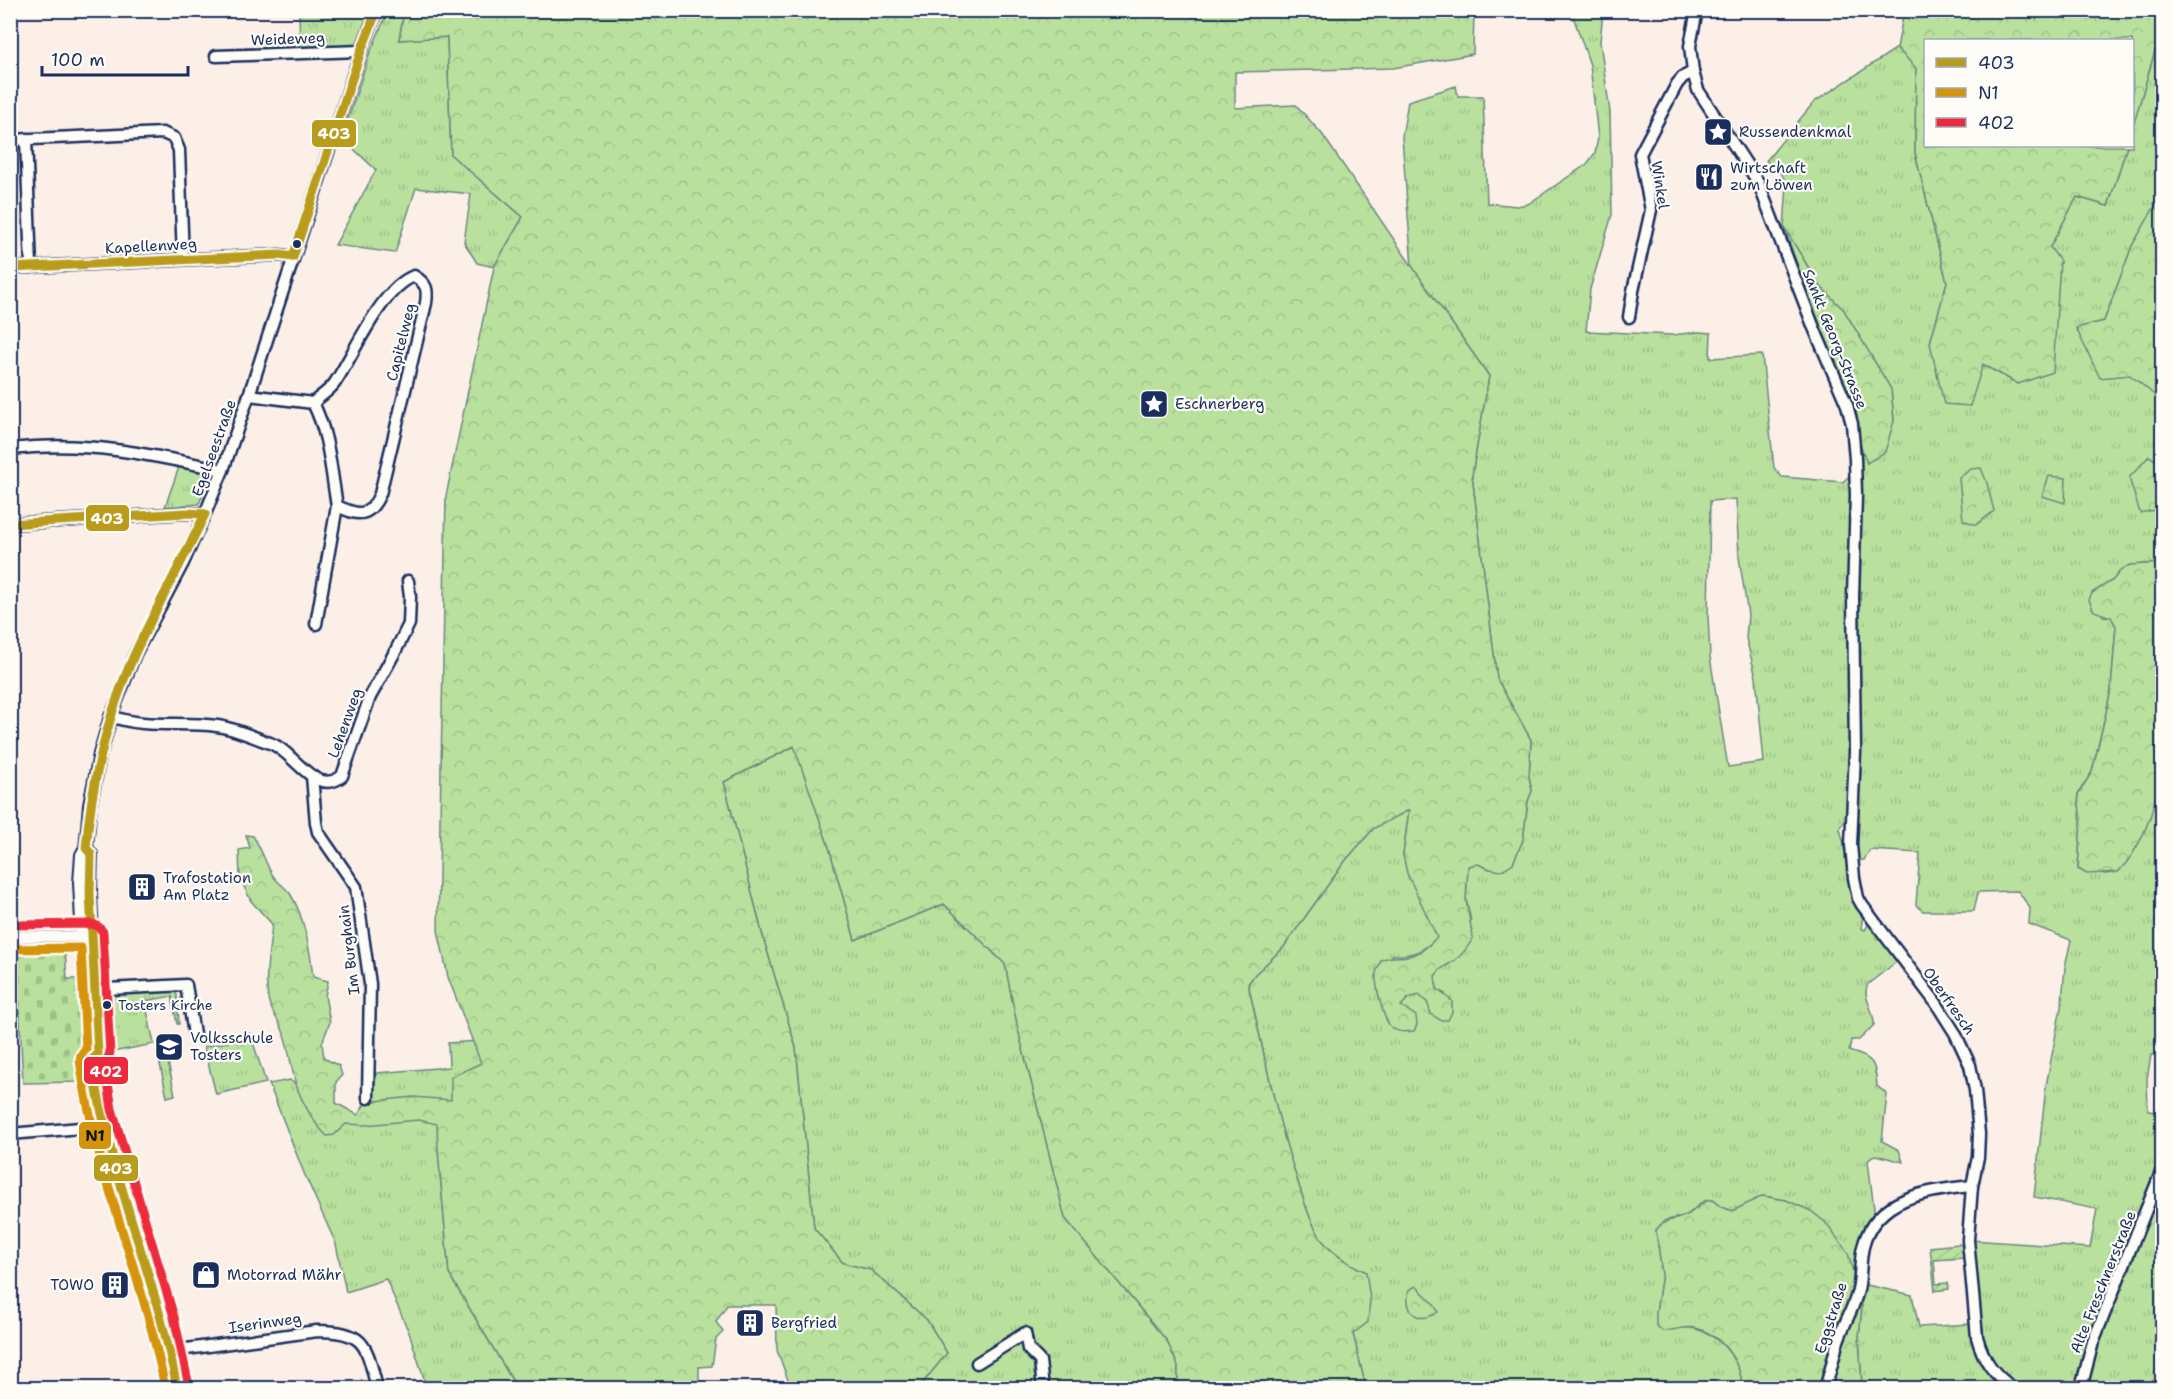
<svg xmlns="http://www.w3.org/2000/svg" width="2173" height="1399" viewBox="0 0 2173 1399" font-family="'Shantell Sans',sans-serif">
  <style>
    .grass { fill: url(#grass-tufts); stroke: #6a887e; stroke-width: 1.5; fill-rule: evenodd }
    .forest { fill: url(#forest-crowns); stroke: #6a887e; stroke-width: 1.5 }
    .cemetery { fill: url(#cemetery-stones); stroke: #6a887e; stroke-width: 1.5 }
    .garden { fill: url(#garden-furrows); stroke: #6a887e; stroke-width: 1.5 }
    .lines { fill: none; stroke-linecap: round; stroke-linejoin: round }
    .minor-casing { stroke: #1b2f5e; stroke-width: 15 }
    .major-casing { stroke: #1b2f5e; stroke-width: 16 }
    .minor { stroke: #fdfcf7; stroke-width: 10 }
    .major { stroke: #fdfcf7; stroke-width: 12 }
    .bus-1-casing { stroke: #fdfcf7; stroke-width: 14 }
    .bus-2-casing { stroke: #fdfcf7; stroke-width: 14 }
    .bus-3-casing { stroke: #fdfcf7; stroke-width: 14 }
    .bus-1 { stroke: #ba9c1c; stroke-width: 9 }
    .bus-2 { stroke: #d6940e; stroke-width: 9 }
    .bus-3 { stroke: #ee293d; stroke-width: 9 }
    .bus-dot { fill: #1b2f5e; stroke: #fdfcf7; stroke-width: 2 }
    .labels { text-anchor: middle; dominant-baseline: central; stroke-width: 4.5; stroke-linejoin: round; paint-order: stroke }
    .bus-label { font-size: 14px; fill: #1b2f5e; stroke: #fdfcf7; text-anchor: start }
    .street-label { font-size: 15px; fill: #1b2f5e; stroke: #fdfcf7 }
    .poi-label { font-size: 15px; fill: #1b2f5e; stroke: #fdfcf7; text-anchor: start }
    .line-badge { stroke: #fdfcf7; stroke-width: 2 }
    .badge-label { font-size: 16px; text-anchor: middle; font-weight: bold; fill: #fff }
    .pale-badge-label { font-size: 16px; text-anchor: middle; font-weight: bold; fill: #111 }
  </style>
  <defs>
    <pattern id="grass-tufts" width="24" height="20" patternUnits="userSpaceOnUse" patternTransform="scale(1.5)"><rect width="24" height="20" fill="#b9e19d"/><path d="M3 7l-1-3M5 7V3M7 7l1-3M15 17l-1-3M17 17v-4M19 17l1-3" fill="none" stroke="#9ec18a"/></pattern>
    <pattern id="forest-crowns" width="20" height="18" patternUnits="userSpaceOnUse" patternTransform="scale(1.5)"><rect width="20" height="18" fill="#b9e19d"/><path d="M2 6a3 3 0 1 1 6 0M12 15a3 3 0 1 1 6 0" fill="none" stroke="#9ec18a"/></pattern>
    <pattern id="cemetery-stones" width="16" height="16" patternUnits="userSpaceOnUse" patternTransform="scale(1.5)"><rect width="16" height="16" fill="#b9e19d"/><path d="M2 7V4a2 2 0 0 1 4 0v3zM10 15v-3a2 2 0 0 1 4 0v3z" fill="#9ec18a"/></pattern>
    <pattern id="garden-furrows" width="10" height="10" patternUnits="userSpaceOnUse" patternTransform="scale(1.5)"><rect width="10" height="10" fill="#b9e19d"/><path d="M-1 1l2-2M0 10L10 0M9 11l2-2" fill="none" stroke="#9ec18a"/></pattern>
  </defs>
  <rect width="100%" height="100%" fill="#fbefe8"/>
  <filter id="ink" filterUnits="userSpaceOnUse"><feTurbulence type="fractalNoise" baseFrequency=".0167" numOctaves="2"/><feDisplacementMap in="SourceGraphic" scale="12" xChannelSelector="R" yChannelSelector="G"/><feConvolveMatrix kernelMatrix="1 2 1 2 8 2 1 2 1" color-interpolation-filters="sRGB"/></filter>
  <g filter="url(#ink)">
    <g class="grass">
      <polygon points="299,11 370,11 354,52 300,53"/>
      <polygon points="388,11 404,11 399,40 447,37 451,155 523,217 494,267 477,263 464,242 471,194 416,188 395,253 335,245 376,170 342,138 369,55"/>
      <path d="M1574,11H1603L1600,42L1610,112L1612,215L1590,289L1586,331L1672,335L1699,332L1711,333L1710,358L1762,355L1774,468L1782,477L1843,482L1850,475L1853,752L1847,819L1841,825L1840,829L1863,915L1861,928L1865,930L1869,923L1899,960L1868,984C1861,997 1875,1010 1874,1025L1859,1040H1851L1849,1051C1873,1059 1875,1060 1877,1086L1887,1094L1882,1141L1899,1150L1903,1162L1876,1155L1872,1156L1868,1161L1875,1217L1856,1282L1825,1222L1786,1200L1763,1196L1733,1211L1721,1207L1712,1200L1704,1201L1687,1215L1664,1221L1656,1230L1662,1274L1656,1313L1667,1331C1705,1316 1740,1353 1743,1388H1366L1353,1334L1366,1272C1350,1264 1333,1255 1322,1240C1309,1221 1303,1198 1296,1176C1275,1113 1263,1048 1248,984L1255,974L1283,948L1345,861L1374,828L1409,810L1403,855L1408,873L1438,937C1422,952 1413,956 1392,955L1400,1007L1408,998L1419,995L1427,1002L1445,994L1437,989L1435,976L1441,967L1452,962L1471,921L1466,900L1468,866L1478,864L1490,869L1513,863L1523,840L1528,801L1532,791L1529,777L1531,740L1497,679L1472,475L1489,376L1412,267L1402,137L1408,101L1456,86L1458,96H1483L1487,203L1517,206L1528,204L1587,164L1595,153L1598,138L1590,65L1573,16ZM1736,499L1739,557L1748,615L1746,638L1756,677L1764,762L1728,767L1710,657L1708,616L1710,501Z"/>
      <path d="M2162,27V194L2132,246L2104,321L2077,329L2162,401V465L2149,456L2159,509L2162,503V563L2130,565L2120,571L2113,580L2092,593L2103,616L2111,617L2116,625L2111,690L2105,717L2092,772L2078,794L2081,822L2078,869L2106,874L2118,872C2144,846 2156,804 2162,768V1055H2151L2147,1079L2148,1110L2162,1115V1165L2079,1388C2066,1388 2028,1392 2018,1388C1972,1368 1975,1283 1971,1240L2090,1248L2097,1209L2034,1197L2046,1086L2062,1002L2065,967L2071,940L2029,924L2030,908L2018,891L1978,892L1974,911H1923L1916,905L1920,853L1870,850L1864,860L1854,861L1856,597L1862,449L1867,463L1894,421L1891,390L1844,311L1819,285L1784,227L1787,185L1781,173L1766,161L1814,102L1897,48L1916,68L1915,153L1947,282L1930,343L1982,364L2018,384L2050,247L2077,197L2108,206L2127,146H2132L2133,126Z"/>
      <polygon points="180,464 212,471 199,504 165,507"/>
      <polygon points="795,746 829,847 855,940 944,904 1005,964 1018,1029 1065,1218 1167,1341 1178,1366 1178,1388 912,1388 921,1385 947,1353 927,1320 871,1270 843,1263 814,1228 796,1048 763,937 724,782"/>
      <polygon points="172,988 177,995 179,1024 177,1024 172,996 145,1001 154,1044 107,1053 106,996"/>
      <polygon points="250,1033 266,1083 216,1094 204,1047 241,1039 241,1035"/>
      <polygon points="479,1041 481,1064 451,1100 438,1124 438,1150 449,1274 517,1388 427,1388 410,1335 386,1279 346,1292 336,1244 304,1173 269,1084 290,1080 296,1085 307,1108 346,1124 366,1120 377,1073 449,1067 448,1043"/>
      <polygon points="166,1053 175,1095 167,1097 158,1055"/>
      <polygon points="2153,1206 2162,1208 2162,1388 2084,1388 2088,1367"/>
      <polygon points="1862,1284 1912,1295 1919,1327 1972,1324 2003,1388 1862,1388 1859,1337 1862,1306 1859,1294"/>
    </g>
    <g class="forest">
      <path d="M404,11H1474L1473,54L1393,68L1235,72V108L1296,105L1322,134L1427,288L1489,376L1472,475L1497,679L1531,740L1529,777L1532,791L1528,801L1523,840L1513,863L1501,871L1490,869L1478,864L1468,866L1466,900L1473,938C1468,947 1462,955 1454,961C1445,967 1442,966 1435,976L1437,989L1452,1001V1012L1448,1020H1440L1431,1014L1427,1002L1419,995L1408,998L1401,1006L1416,1016L1417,1025L1414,1031C1406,1032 1398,1033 1391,1027C1383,1019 1375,985 1376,973C1377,969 1380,964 1381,960C1393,955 1398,958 1409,956C1420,954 1430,945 1437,937L1407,873L1403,855L1409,810L1374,828L1345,861L1283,948L1255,974L1248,984C1263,1048 1275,1113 1296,1176C1303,1198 1309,1221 1322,1240C1333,1255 1350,1264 1366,1272L1370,1299L1368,1322L1353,1334L1366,1388H1178V1366L1167,1341L1065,1218L1018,1029L1005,964L944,904L855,940L829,847L794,746L724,782L763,937L796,1048L814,1228L843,1263L871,1270L927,1320L947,1353L921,1385L912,1388H791L777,1350L776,1305H727L716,1322L723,1332L716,1339L712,1366L699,1367V1386L704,1388H517L449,1274L438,1150L437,1124L419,1120L365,1125L346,1124L334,1135L327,1136C314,1124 302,1102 296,1085C291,1067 289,1049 283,1031C279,1020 269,1009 268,998C264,973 270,949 272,924L251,901L240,878L239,850L250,848L246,835L253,836C261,848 265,862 272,874C276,882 286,887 291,895C304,916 311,953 313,977L328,981L325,996L330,1022L322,1043L324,1058L339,1066L342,1075L336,1082V1103L358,1115L366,1102L413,1097L451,1100V1077L481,1063L448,977L438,930L446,496L494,267L523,217L451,155L447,37L399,40Z"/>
      <polygon points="1904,11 2162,11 2162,27 2133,126 2132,40 1926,40 1926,146 2127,146 2108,206 2077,197 2050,247 2060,261 2053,372 2018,384 1983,364 1970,406 1944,404 1930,343 1947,282 1915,153 1916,68 1897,48"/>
      <polygon points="2162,194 2162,401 2130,375 2100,378 2076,328 2104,321 2132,246"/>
      <polygon points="1784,227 1819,285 1844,310 1891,389 1894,421 1885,452 1867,463 1848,410 1834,358 1809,298"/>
      <polygon points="2149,456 2162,465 2162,503 2159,509 2140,513 2129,478"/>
      <polygon points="1981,468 1987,483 1994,511 1976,525 1963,520 1959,478 1971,469"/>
      <polygon points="2049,476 2066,478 2065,503 2042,496"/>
      <path d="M2162,563V768C2156,804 2144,846 2118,872L2087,874L2078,869L2081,822L2078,794L2092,772L2105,717L2111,690L2116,626L2111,617L2094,611L2089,600L2092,593L2113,580L2120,571L2130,565Z"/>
      <path d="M1762,1196L1786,1200L1811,1211L1825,1222L1848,1253L1862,1306L1859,1337L1862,1388H1743C1741,1363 1722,1334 1695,1328C1684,1326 1673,1331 1662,1331L1656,1325V1313L1662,1274L1656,1230C1667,1217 1673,1222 1687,1215C1697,1210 1700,1201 1712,1200L1721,1207L1733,1211Z"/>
      <path d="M1416,1286L1434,1304L1438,1312C1419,1326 1403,1311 1409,1290Z"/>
    </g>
    <path class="cemetery" d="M11,951H65L67,979H76C78,1002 89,1065 79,1082L23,1083L19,1003L11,1002Z"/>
    <polygon class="garden" points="1959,1244 1963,1246 1964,1258 1934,1260 1936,1284 1948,1283 1949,1289 1935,1291 1930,1247"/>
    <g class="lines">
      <g class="minor-casing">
        <g id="minor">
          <path d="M377,10L361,51L249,395L223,470L205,514L183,563L135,654L111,716C145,729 181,721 217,726C234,728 253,737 270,743C294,751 315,798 342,776L370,697L396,650L409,624L410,597L408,581"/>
          <path d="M1697,10L1690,46L1693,72L1698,90L1758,182L1814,328L1847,405L1852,424L1855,459L1856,495L1853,597L1855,752L1851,845L1854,878L1858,898L1862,905L1936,1003L1955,1033L1970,1065L1975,1090L1979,1134L1978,1157L1972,1186L1968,1240L1977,1337C1983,1360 1994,1375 2013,1388"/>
          <polyline points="216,56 361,51"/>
          <polyline points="26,139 31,267"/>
          <polyline points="10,140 163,133 174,138 179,150 183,259"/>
          <polyline points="10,268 279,255 293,257"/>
          <polyline points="1629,317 1633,291 1651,210 1640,154 1677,84 1683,77 1693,72"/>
          <path d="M249,395L313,403C329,434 331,471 337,506C359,516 369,518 380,494L426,303C428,289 427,284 414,276C380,289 354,355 334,384C329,391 319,397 313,403"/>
          <path d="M10,449C86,440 149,454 223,470"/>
          <polyline points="10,524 186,513 205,514"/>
          <polyline points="316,624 337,506"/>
          <polyline points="312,776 316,823 318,832 356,887 370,984 368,1098"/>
          <polyline points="10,937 91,936"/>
          <polyline points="88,990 186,985 194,1034"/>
          <polyline points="10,1134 104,1126"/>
          <path d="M172,1351L317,1331C367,1331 366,1346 377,1388"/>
          <polyline points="977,1363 1025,1333 1028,1349 1040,1361 1043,1388"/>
          <path d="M1825,1388C1830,1374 1833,1359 1837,1344C1842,1328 1851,1313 1856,1297C1862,1281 1859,1263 1863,1247C1875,1197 1929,1190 1972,1186"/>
          <polyline points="2081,1388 2093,1342 2162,1170"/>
        </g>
      </g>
      <g class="major-casing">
        <g id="major">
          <path d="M111,716L100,754L90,805L86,848L82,855L80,883L89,1052L92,1060C95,1080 97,1100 102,1119C125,1210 163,1296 177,1388"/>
          <polyline points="86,848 91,854 90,894 98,1054 92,1060"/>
        </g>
      </g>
      <use href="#minor" class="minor"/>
      <use href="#major" class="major"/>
      <g class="bus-1-casing">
        <g id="bus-1">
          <polyline points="293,257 361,51 377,10"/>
          <polyline points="10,268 279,255 293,257"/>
          <polyline points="10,524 186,513 205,514"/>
          <path d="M177,1388C156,1276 108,1172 92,1060L98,1054L90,894L91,854L86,848C92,781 107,715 135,653C157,606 183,561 205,514"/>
        </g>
      </g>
      <g class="bus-2-casing">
        <path id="bus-2" d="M10,949L81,948L86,1049L81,1055L80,1060C95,1173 144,1277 165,1388"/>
      </g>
      <g class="bus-3-casing">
        <polyline id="bus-3" points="10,925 93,924 99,927 103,932 110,1053 105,1064 112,1109 174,1317 189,1386"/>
      </g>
      <use href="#bus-1" class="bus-1"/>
      <use href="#bus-2" class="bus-2"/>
      <use href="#bus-3" class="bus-3"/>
    </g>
  </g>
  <defs>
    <g id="sight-square" transform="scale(1.5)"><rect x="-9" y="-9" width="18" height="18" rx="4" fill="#1b2f5e" stroke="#fdfcf7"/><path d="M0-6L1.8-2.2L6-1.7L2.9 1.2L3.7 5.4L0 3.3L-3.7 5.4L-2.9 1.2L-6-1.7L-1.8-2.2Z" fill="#fff"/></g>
    <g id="restaurant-square" transform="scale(1.5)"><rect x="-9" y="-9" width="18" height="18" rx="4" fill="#1b2f5e" stroke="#fdfcf7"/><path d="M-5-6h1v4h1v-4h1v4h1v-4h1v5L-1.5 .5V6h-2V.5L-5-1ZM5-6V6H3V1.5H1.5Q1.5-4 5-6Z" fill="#fff"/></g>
    <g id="building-square" transform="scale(1.5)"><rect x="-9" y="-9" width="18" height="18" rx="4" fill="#1b2f5e" stroke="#fdfcf7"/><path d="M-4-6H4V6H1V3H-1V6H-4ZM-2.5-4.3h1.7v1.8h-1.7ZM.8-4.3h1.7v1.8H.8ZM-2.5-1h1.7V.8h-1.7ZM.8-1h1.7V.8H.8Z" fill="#fff"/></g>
    <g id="school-square" transform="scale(1.5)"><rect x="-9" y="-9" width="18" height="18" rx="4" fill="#1b2f5e" stroke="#fdfcf7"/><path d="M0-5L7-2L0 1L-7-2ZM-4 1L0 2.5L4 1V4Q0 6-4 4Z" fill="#fff"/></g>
    <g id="shop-square" transform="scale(1.5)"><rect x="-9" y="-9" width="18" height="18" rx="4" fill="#1b2f5e" stroke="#fdfcf7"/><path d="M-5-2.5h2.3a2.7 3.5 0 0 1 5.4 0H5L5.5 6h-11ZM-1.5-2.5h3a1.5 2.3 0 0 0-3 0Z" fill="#fff"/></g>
  </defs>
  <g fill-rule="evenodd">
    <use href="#sight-square" x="1718" y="132"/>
    <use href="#restaurant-square" x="1709" y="177"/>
    <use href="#sight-square" x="1154" y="404"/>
    <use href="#building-square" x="142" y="887"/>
    <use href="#school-square" x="169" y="1047"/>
    <use href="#shop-square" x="206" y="1275"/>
    <use href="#building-square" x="115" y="1285"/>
    <use href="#building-square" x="750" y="1323"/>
  </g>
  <g class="bus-dot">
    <circle cx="297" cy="244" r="5"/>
    <circle cx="107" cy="1005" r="5"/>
  </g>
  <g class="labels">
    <g class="bus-label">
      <text x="118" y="1005">Tosters Kirche</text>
    </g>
    <g class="street-label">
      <text transform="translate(288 39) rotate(-2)">Weideweg</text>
      <text transform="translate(1660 185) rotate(81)">Winkel</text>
      <text transform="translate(151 246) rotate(-3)">Kapellenweg</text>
      <text transform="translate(1835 339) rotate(68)">Sankt Georg-Strasse</text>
      <text transform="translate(401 342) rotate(-76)">Capitelweg</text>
      <text transform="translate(214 448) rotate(-70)">Egelseestraße</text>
      <text transform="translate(345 723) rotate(-70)">Lehenweg</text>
      <text transform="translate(349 950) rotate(-97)">Im Burghain</text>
      <text transform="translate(1949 1001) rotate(55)">Oberfresch</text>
      <text transform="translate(2103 1282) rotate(-68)">Alte Freschnerstraße</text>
      <text transform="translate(1831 1318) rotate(-72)">Eggstraße</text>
      <text transform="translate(265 1323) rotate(-8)">Iserinweg</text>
    </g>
    <g class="poi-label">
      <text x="1739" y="132">Russendenkmal</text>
      <text x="1730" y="168">Wirtschaft<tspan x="1730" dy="17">zum Löwen</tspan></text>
      <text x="1175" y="404">Eschnerberg</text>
      <text x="163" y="878">Trafostation<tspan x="163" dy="17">Am Platz</tspan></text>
      <text x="190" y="1038">Volksschule<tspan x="190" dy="17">Tosters</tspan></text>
      <text x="227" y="1275">Motorrad Mähr</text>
      <text x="94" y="1285" text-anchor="end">TOWO</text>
      <text x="771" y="1323">Bergfried</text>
    </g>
  </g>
  <g class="line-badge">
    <rect x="311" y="119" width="46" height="29" rx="6" fill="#ba9c1c"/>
    <rect x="85" y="504" width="45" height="28" rx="6" fill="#ba9c1c"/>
    <rect x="83" y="1056" width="46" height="29" rx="6" fill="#ee293d"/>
    <rect x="78" y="1121" width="34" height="29" rx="6" fill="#d6940e"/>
    <rect x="93" y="1154" width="46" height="28" rx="6" fill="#ba9c1c"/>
  </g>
  <g class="badge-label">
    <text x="334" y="139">403</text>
    <text x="107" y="524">403</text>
    <text x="106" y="1077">402</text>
    <text x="116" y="1174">403</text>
  </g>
  <g class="pale-badge-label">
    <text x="95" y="1141">N1</text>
  </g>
  <rect width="2173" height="1399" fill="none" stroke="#fdfcf7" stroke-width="36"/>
  <rect x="18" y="18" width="2137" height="1363" fill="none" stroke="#1b2f5e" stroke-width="2" filter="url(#ink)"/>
  <rect x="1924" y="39" width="210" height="108" fill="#fdfcf7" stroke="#a3aaba" stroke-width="1.5"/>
  <rect x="1936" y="58" width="30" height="9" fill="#ba9c1c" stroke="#a3aaba" stroke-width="1.5"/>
  <text x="1978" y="69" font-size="18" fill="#1b2f5e">403</text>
  <rect x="1936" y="88" width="30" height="9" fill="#d6940e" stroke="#a3aaba" stroke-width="1.5"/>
  <text x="1978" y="99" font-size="18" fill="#1b2f5e">N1</text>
  <rect x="1936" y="118" width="30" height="9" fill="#ee293d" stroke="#a3aaba" stroke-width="1.5"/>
  <text x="1978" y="129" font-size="18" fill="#1b2f5e">402</text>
  <path d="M42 66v9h146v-9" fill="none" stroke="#1b2f5e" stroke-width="3"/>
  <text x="51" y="66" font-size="18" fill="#1b2f5e" stroke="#fdfcf7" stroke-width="4.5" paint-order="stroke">100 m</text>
</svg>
